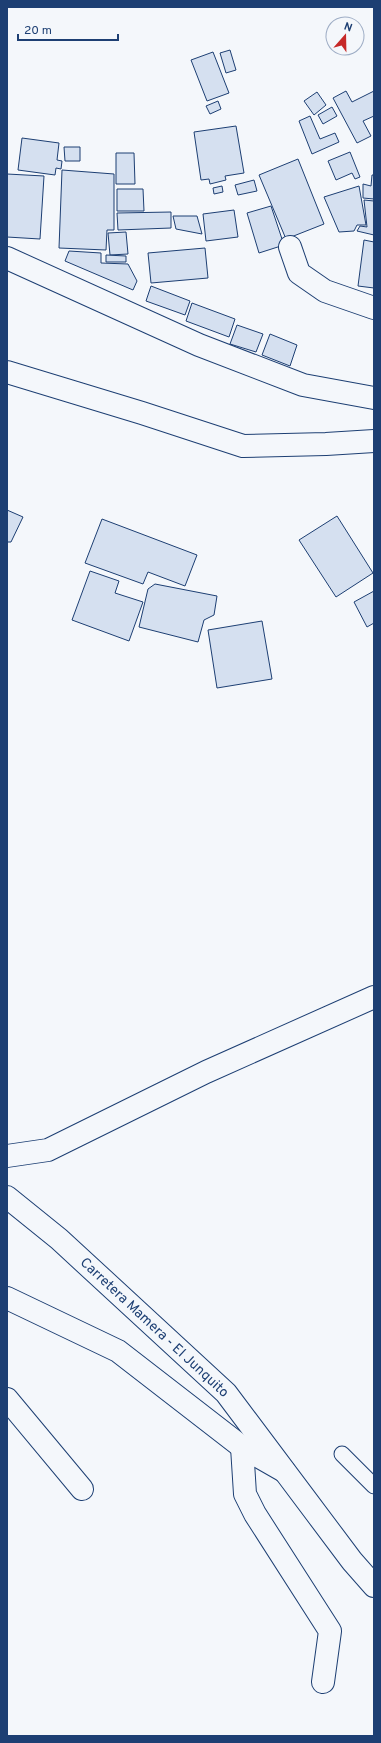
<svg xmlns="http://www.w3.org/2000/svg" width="381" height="1743" viewBox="0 0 381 1743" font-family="Overpass,sans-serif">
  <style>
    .building { fill: #d5e0f0; stroke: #1d3f73 }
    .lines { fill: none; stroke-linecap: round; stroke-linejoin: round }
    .service-casing { stroke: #1d3f73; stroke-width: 17 }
    .minor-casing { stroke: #1d3f73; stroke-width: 24 }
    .tertiary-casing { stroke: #1d3f73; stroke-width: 24 }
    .motorway-casing { stroke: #1d3f73; stroke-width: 24 }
    .service { stroke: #f4f7fb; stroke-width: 15 }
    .minor { stroke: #f4f7fb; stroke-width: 22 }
    .tertiary { stroke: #f4f7fb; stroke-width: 22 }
    .motorway { stroke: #f4f7fb; stroke-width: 22 }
    .labels { text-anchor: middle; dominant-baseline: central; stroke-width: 3; stroke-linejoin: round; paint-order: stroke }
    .street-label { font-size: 14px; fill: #1d3f73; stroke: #f4f7fb }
  </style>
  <rect width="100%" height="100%" fill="#f4f7fb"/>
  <g class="building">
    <polygon points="230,50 236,70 226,73 220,53"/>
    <polygon points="213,52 229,93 207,101 191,60"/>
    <polygon points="346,91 352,102 374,91 374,116 363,121 371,136 357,143 333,98"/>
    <polygon points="317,92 326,105 314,115 304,101"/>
    <polygon points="218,101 221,109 210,114 206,106"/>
    <polygon points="332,107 337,116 323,124 318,115"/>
    <polygon points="310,116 320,139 335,133 339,142 312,154 299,121"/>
    <polygon points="236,126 244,173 225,176 226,180 210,184 209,179 201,180 194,132"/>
    <polygon points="22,138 59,143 57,160 62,161 61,169 56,168 55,175 18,170"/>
    <polygon points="64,147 80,147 80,161 65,161"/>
    <polygon points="350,152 360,177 355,179 352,173 336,180 328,161"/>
    <polygon points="116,153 134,153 135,184 116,184"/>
    <polygon points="298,159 324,224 286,239 259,175"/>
    <polygon points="62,170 114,174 114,230 107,230 106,250 59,248"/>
    <polygon points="7,174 44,176 40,239 7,237"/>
    <polygon points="372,175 374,175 374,199 363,198 363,184 371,186"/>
    <polygon points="254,180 257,191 238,195 235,185"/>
    <polygon points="222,186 223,192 214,194 213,188"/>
    <polygon points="359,186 366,225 357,225 354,231 339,232 324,197"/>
    <polygon points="117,189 143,189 144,211 117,211"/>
    <polygon points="364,200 374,201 374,235 357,231 360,226 367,227"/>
    <polygon points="271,206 284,245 259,253 247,213"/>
    <polygon points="234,210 238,237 206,241 203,214"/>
    <polygon points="171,212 171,228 118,230 117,213"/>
    <polygon points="173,216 197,216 202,234 176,229"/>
    <polygon points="126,232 128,254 110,255 108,233"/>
    <polygon points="364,240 374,242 374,288 358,286"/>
    <polygon points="205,248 208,278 151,283 148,253"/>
    <polygon points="69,251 101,253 101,263 128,264 137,281 133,290 65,261"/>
    <polygon points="106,255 126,256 126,262 106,262"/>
    <polygon points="151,286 190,301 185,315 146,301"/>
    <polygon points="192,303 235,319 229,337 186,321"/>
    <polygon points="237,325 263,334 256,352 230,344"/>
    <polygon points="270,334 297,345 290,366 262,355"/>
    <polygon points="7,510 23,517 11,542 7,542"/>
    <polygon points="337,516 373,573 336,597 299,540"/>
    <polygon points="102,519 197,555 185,586 148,572 143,584 85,563"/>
    <polygon points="90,571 119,581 115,593 143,602 129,641 72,620"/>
    <polygon points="155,584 217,596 214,615 204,620 198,642 139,627 148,589"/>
    <polygon points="374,591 374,623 367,627 354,602"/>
    <polygon points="262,621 272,679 217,688 208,630"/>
  </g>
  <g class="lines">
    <g class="service-casing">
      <polyline id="service" points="342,1454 374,1486"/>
    </g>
    <g class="minor-casing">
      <g id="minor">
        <polyline points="290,247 299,273 325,291 374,308"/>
        <polyline points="7,258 199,345 303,385 374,398"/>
        <polyline points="7,372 142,413 243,446 326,444 374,441"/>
        <polyline points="7,1298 118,1351 242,1447 284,1471"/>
        <polyline points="7,1399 82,1489"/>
        <polyline points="242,1447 245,1494 255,1514 330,1631 323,1682"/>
      </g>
    </g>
    <g class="tertiary-casing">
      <polyline id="tertiary" points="7,1197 59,1239 226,1393 352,1561 374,1586"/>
    </g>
    <g class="motorway-casing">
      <polyline id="motorway" points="7,1156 48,1150 206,1072 374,997"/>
    </g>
    <use href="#service" class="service"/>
    <use href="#minor" class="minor"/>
    <use href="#tertiary" class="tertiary"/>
    <use href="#motorway" class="motorway"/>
  </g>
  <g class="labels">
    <g class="street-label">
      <text transform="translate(154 1328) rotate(43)">Carretera Mamera - El Junquito</text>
    </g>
  </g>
  <rect width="381" height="1743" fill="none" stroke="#1d3f73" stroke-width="16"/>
  <g transform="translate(345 36) rotate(20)"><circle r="19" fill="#f4f7fb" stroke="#9eadc5"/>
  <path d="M0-3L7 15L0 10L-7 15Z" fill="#c62828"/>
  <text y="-6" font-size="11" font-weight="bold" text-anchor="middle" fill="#1d3f73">N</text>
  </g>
  <path d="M18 34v6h100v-6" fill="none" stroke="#1d3f73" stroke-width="2"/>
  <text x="24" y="34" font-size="12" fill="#1d3f73" stroke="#f4f7fb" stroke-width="3" paint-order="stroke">20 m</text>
</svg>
